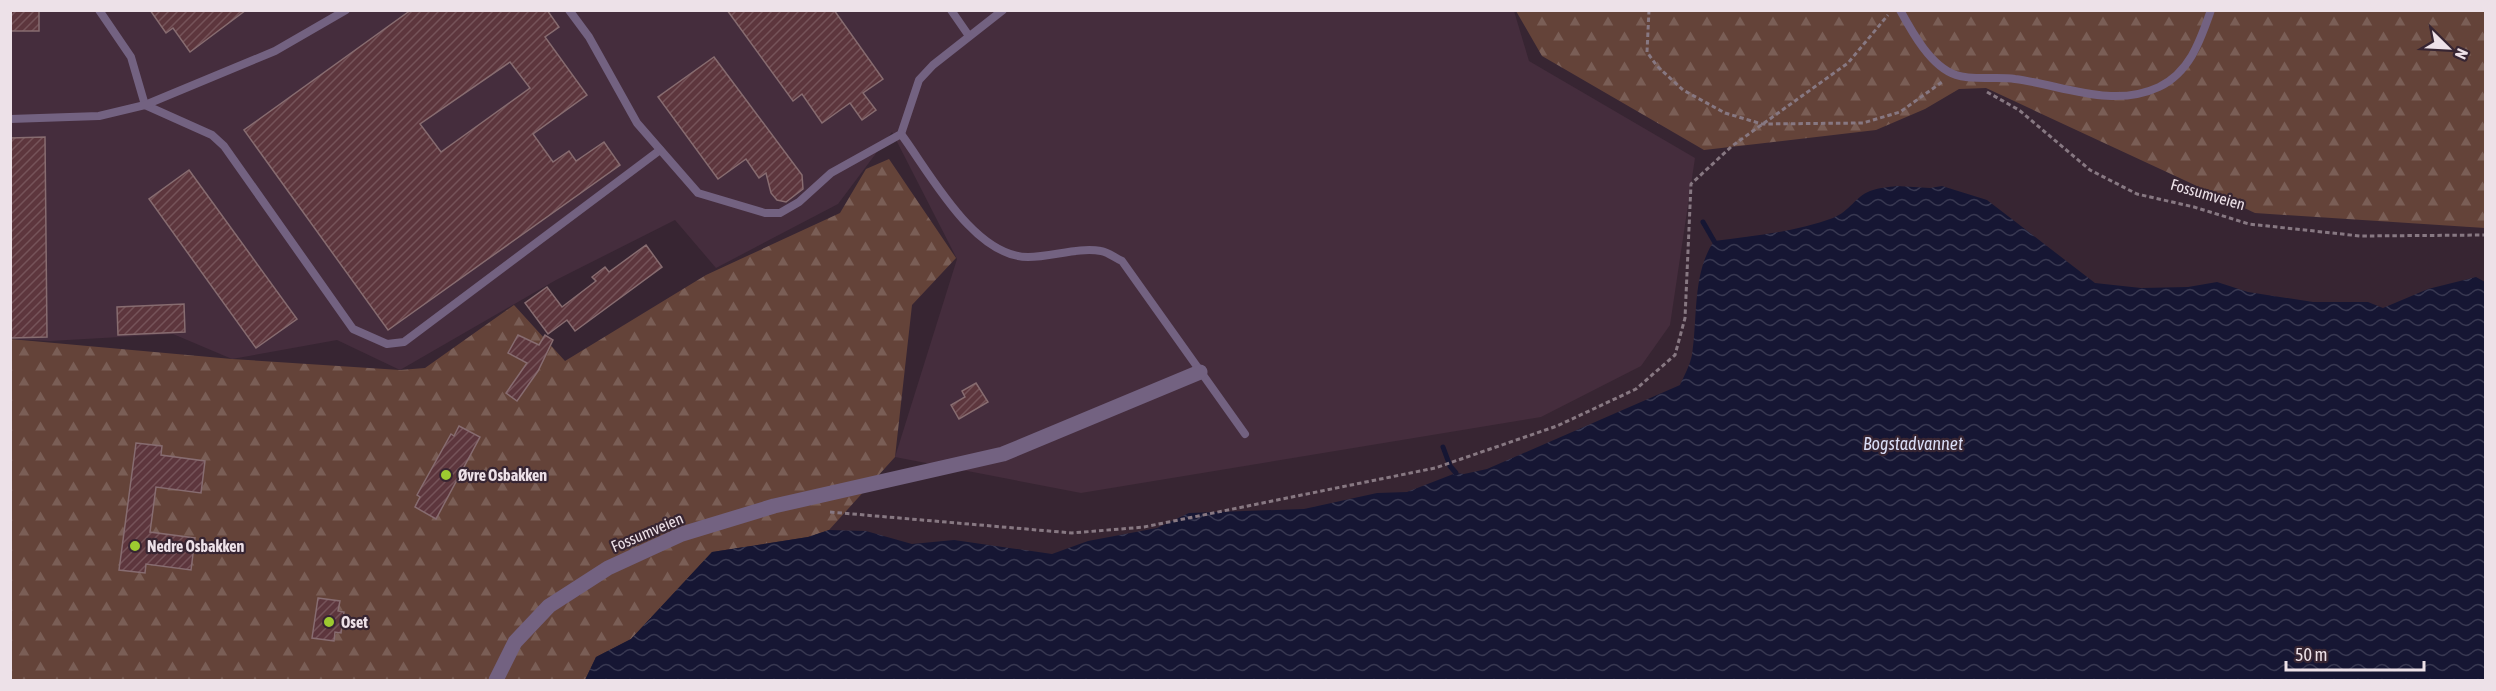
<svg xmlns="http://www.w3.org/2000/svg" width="2496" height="691" viewBox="0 0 2496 691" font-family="'Asap Condensed',sans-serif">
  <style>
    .built { fill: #452d3d }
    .forest { fill: url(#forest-firs) }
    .water { fill: url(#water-waves) }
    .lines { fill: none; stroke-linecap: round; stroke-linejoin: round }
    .stream { stroke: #161633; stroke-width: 5 }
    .building { fill: url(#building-hatch); stroke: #876c70; stroke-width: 1.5; fill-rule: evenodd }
    .path { stroke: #877882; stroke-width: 3; stroke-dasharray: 4.5 3; stroke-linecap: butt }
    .lane { stroke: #736281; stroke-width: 8 }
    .street { stroke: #736281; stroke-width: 15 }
    .poi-dot { fill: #9dca30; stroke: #372532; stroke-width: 2 }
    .labels { text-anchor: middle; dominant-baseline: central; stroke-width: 4.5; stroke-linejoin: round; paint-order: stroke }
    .street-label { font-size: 16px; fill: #ede1e8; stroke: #372532 }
    .poi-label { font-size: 16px; font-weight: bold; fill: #ede1e8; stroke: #372532; text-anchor: start }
    .water-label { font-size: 18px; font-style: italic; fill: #daddf6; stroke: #372532 }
  </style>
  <defs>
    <pattern id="forest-firs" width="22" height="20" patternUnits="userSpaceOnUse" patternTransform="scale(1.5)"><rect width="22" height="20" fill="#644339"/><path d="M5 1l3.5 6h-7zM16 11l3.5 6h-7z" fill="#7a5e56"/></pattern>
    <pattern id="water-waves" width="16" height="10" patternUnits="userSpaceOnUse" patternTransform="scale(1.5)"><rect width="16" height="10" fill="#161633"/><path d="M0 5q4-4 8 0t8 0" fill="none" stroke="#383851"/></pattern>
    <pattern id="building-hatch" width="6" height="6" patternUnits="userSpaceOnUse" patternTransform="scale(1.5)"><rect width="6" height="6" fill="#5d363d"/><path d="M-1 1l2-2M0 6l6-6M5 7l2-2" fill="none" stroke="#755359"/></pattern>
  </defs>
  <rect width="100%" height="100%" fill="#372532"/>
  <polygon class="built" points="10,11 1514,11 1529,61 1695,158 1670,325 1641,366 1541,417 1081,493 895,457 957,259 892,132 838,204 716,268 675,220 556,280 400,370 337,340 232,359 173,334 50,341 11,339"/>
  <g class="forest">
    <polygon points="1516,11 2485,11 2485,228 2255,213 1986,88 1959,89 1925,109 1876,130 1704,150 1542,56"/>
    <polygon points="889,159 956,258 912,305 895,457 829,530 808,537 712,552 631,639 596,657 585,680 11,680 10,339 232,359 400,370 425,368 514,305 565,361 706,275 840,213 866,169"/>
  </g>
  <path class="water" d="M1897,186L1930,188L1942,186L1987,200L2095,283L2141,288L2188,287L2217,282L2248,292L2313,302H2368L2383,308L2428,289L2476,277L2485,282V680H585L596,657L631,639L712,552L808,537L829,530L866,531L912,544L954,540L1052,554L1088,541L1157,528L1189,513L1304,509L1377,493L1407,492L1456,473L1464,474L1487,469L1680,385C1684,376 1690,365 1692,355C1698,317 1692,274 1714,241C1753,236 1795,232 1833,218C1850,211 1855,197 1870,191C1878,188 1889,187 1897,186Z"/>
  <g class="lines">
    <g class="stream">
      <polyline points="1703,222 1714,241"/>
      <polyline points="1443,447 1450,466 1456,473"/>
    </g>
  </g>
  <g class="building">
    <rect x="11" y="10" width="28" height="21"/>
    <polygon points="150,10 246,10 190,52 173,28 166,33"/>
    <path d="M411,10H547L559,27L545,37L587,95L533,134L553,162L569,151L576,161L604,142L620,165L388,330L244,130ZM510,62L530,88L441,152L420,124Z"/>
    <polygon points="727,10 834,10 883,79 863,93 876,110 862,120 850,103 822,123 802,94 793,101"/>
    <polygon points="714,57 802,175 803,189 786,202 777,200 771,193 766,173 759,178 746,159 718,179 658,97"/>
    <polygon points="45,137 47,337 10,338 10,138"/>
    <polygon points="189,170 297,319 256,348 149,199"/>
    <polygon points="646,245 662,267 575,331 567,320 548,334 525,303 547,287 562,307 596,281 592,277 605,267 609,272"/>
    <polygon points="184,304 185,332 118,335 117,307"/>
    <polygon points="518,335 539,345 545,335 553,340 538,371 517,401 506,393 527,363 508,353"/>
    <polygon points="976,383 988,402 959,419 951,405 965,397 962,391"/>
    <polygon points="459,426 480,437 436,519 415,507 420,497 417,495 451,434 454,436"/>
    <polygon points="136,443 162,446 161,455 205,461 201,493 156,487 153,510 150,532 195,538 191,570 146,564 145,573 119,570"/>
    <polygon points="318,598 340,601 338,611 344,612 341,633 335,632 334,641 312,638"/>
  </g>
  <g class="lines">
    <g class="path">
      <polyline points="1649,10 1647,52 1657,66 1683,90 1725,113 1762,124 1863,123 1900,112 1942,82"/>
      <polyline points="1987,92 2019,110 2090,170 2137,194 2194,207 2249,224 2360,236 2486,235"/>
      <polyline points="830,512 1072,533 1144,527 1435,468 1557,426 1636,389 1675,355 1685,318 1691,184 1732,146 1848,63 1888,15"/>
    </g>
    <g class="lane">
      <polyline points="99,10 131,57 145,105 212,135 224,146 353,329 387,344 404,342 660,150"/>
      <polyline points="569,10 589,37 637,123 698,193 765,213 780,213 799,202 831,173 901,134 919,80 933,65 1003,10"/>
      <polyline points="951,10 969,36"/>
      <path d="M1900,10C1912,32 1931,67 1956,75C1974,81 1997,76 2015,79C2062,85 2112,109 2159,87C2190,72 2200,41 2211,10"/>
      <polyline points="10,119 99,116 145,105 275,51 346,10"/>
      <path d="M901,134C930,173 974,257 1028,257C1052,257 1078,247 1101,251C1108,252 1115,258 1122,261L1245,434"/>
    </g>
    <polyline class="street" points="496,680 515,642 549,606 608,568 682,534 774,506 1003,454 1200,372"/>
  </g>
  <g class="poi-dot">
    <circle cx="446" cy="475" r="6"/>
    <circle cx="135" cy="546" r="6"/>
    <circle cx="329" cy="622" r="6"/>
  </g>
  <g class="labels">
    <g class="street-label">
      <text transform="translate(2208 194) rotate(16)">Fossumveien</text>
      <text transform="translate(647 532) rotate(-23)">Fossumveien</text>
    </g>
    <g class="poi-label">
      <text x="458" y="475">Øvre Osbakken</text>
      <text x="147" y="546">Nedre Osbakken</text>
      <text x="341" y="622">Oset</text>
    </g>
    <g class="water-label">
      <text x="1913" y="443">Bogstadvannet</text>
    </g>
  </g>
  <rect width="2496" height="691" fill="none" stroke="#ede1e8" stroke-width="24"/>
  <g transform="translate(2448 48) rotate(114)" stroke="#372532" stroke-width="4.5" paint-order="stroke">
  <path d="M0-4.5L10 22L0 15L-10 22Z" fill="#ede1e8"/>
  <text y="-9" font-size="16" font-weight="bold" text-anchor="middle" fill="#ede1e8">N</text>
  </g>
  <path d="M2286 661v9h138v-9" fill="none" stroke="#ede1e8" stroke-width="3"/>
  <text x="2295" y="661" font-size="18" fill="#ede1e8" stroke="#372532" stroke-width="4.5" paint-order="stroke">50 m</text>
</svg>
